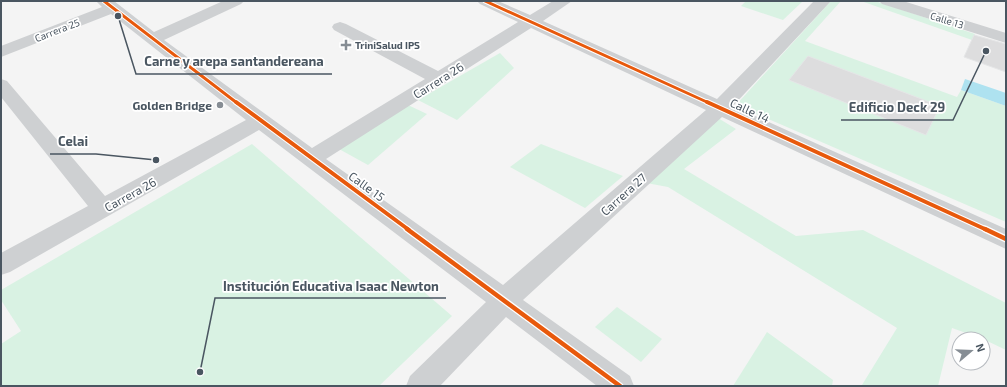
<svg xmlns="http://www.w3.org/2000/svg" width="1007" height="387" viewBox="0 0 1007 387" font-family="'Exo 2',sans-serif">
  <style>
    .green { fill: #d9f2e3 }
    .water { fill: #aee2f0 }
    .building { fill: #ddddde; stroke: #e5e6e7 }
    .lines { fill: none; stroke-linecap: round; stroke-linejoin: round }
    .street { fill: #ced0d2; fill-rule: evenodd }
    .cycleway-far2-casing { stroke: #fff; stroke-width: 5 }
    .cycleway-far1-casing { stroke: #fff; stroke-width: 6 }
    .cycleway-casing { stroke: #fff; stroke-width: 7 }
    .cycleway-far2 { stroke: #e8590c; stroke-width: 3 }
    .cycleway-far1 { stroke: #e8590c; stroke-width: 4 }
    .cycleway { stroke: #e8590c; stroke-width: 4.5 }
    .poi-dot { fill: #868d94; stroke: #fff; stroke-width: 1.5 }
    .labels { text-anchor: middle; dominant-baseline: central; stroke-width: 3.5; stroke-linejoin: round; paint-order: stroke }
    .far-street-label { font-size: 10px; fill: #4a5661; stroke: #fff }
    .far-poi-label { font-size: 10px; font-weight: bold; fill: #4a5661; stroke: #fff; text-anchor: start }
    .street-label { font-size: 12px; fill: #4a5661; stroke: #fff }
    .poi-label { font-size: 12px; font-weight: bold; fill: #4a5661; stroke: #fff; text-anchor: end }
    .leader { fill: none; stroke: #4a5661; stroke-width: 1.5 }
    .callout-dot { fill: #4a5661; stroke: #fff; stroke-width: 1.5 }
    .callout-label { font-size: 13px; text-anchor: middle; font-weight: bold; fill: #4a5661; stroke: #fff; stroke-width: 3.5; stroke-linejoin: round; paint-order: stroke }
  </style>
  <rect width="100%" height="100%" fill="#f4f4f4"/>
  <g class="green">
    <polygon points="746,1 803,1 783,20 741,6"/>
    <polygon points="831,1 841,1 805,41 957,97 961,90 1006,106 1006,222 736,105"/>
    <polygon points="861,1 875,1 975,34 972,40"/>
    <polygon points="500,53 514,68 457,120 418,100"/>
    <polygon points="408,105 427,114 368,165 339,149"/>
    <polygon points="718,118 736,129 684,169 796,236 863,230 1006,303 1006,350 983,339 952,328 938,386 862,385 897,328 668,187 641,182"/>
    <polygon points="252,144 452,316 379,386 1,386 1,344 21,331 1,300 1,290"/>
    <polygon points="541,144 623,176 585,208 510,167"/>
    <polygon points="617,307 662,339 641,362 595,327"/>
    <polygon points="767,332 833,380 832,386 733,386"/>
  </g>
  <polygon class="water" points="965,79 1006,93 1006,106 961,90"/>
  <g class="building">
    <polygon points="974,35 1006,44 1006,72 964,57"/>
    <polygon points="808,56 940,106 926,135 789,80"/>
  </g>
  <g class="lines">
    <g class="street">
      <path d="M96,1H114L154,32L223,1H244L241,4L164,40L312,148L425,79L334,30L332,27L334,24L340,22L346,24L438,71L518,22L480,4L477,1H498L530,15L553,1H572L543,21L717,99L814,1H831L733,106L1006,229V249L722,117L523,300L630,376L634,386H597L506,317L440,386H406L410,376L486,302L259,130L10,272L1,275V253L88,206L1,97V79L7,81L105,196L246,120L111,14L1,57V46L102,7ZM531,28L706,110L503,285L326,159Z"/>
      <polygon points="879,1 903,1 1006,33 1006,43 882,4"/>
    </g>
    <g class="cycleway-far2-casing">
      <g id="cycleway-far2">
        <polyline points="104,1 237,103"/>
        <polyline points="485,1 709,103"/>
      </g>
    </g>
    <g class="cycleway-far1-casing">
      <g id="cycleway-far1">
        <polyline points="236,102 409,230"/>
        <polyline points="707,102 987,230"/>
      </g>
    </g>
    <g class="cycleway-casing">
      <g id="cycleway">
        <polyline points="407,229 620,386"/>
        <polyline points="985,229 1006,239"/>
      </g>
    </g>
    <use href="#cycleway-far2" class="cycleway-far2"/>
    <use href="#cycleway-far1" class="cycleway-far1"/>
    <use href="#cycleway" class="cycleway"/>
  </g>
  <g class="poi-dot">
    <path d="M344 39h4v4h4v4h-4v4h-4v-4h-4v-4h4z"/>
    <circle cx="220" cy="105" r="4"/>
  </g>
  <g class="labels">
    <g class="far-street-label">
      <text transform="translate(947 20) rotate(17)">Calle 13</text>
      <text transform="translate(57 30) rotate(-21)">Carrera 25</text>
    </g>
    <g class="far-poi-label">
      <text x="355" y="45">TriniSalud IPS</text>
    </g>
    <g class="street-label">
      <text transform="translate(438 80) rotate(-32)">Carrera 26</text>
      <text transform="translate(750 110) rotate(25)">Calle 14</text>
      <text transform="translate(367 186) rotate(36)">Calle 15</text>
      <text transform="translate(130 194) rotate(-29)">Carrera 26</text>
      <text transform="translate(623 194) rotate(-42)">Carrera 27</text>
    </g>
    <g class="poi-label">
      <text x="212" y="105">Golden Bridge</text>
    </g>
  </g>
  <path class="leader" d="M118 16L136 74H332M986 51L953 120H841M156 160L96 154H50M200 372L215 298H446"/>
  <g class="callout-dot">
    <circle cx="118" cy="16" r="4"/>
    <circle cx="986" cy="51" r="4"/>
    <circle cx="156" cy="160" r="4"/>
    <circle cx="200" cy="372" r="4"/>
  </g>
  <g class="callout-label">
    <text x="234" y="66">Carne y arepa santandereana</text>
    <text x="897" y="112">Edificio Deck 29</text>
    <text x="73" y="146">Celai</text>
    <text x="331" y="291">Institución Educativa Isaac Newton</text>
  </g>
  <rect width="1007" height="387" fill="none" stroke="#4a5661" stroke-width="4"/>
  <g transform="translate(971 351) rotate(71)"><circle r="19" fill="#ffffff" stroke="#b7bbc0"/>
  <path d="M0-3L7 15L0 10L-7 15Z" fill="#868d94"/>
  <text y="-6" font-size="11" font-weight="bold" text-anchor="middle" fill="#4a5661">N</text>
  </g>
</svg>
